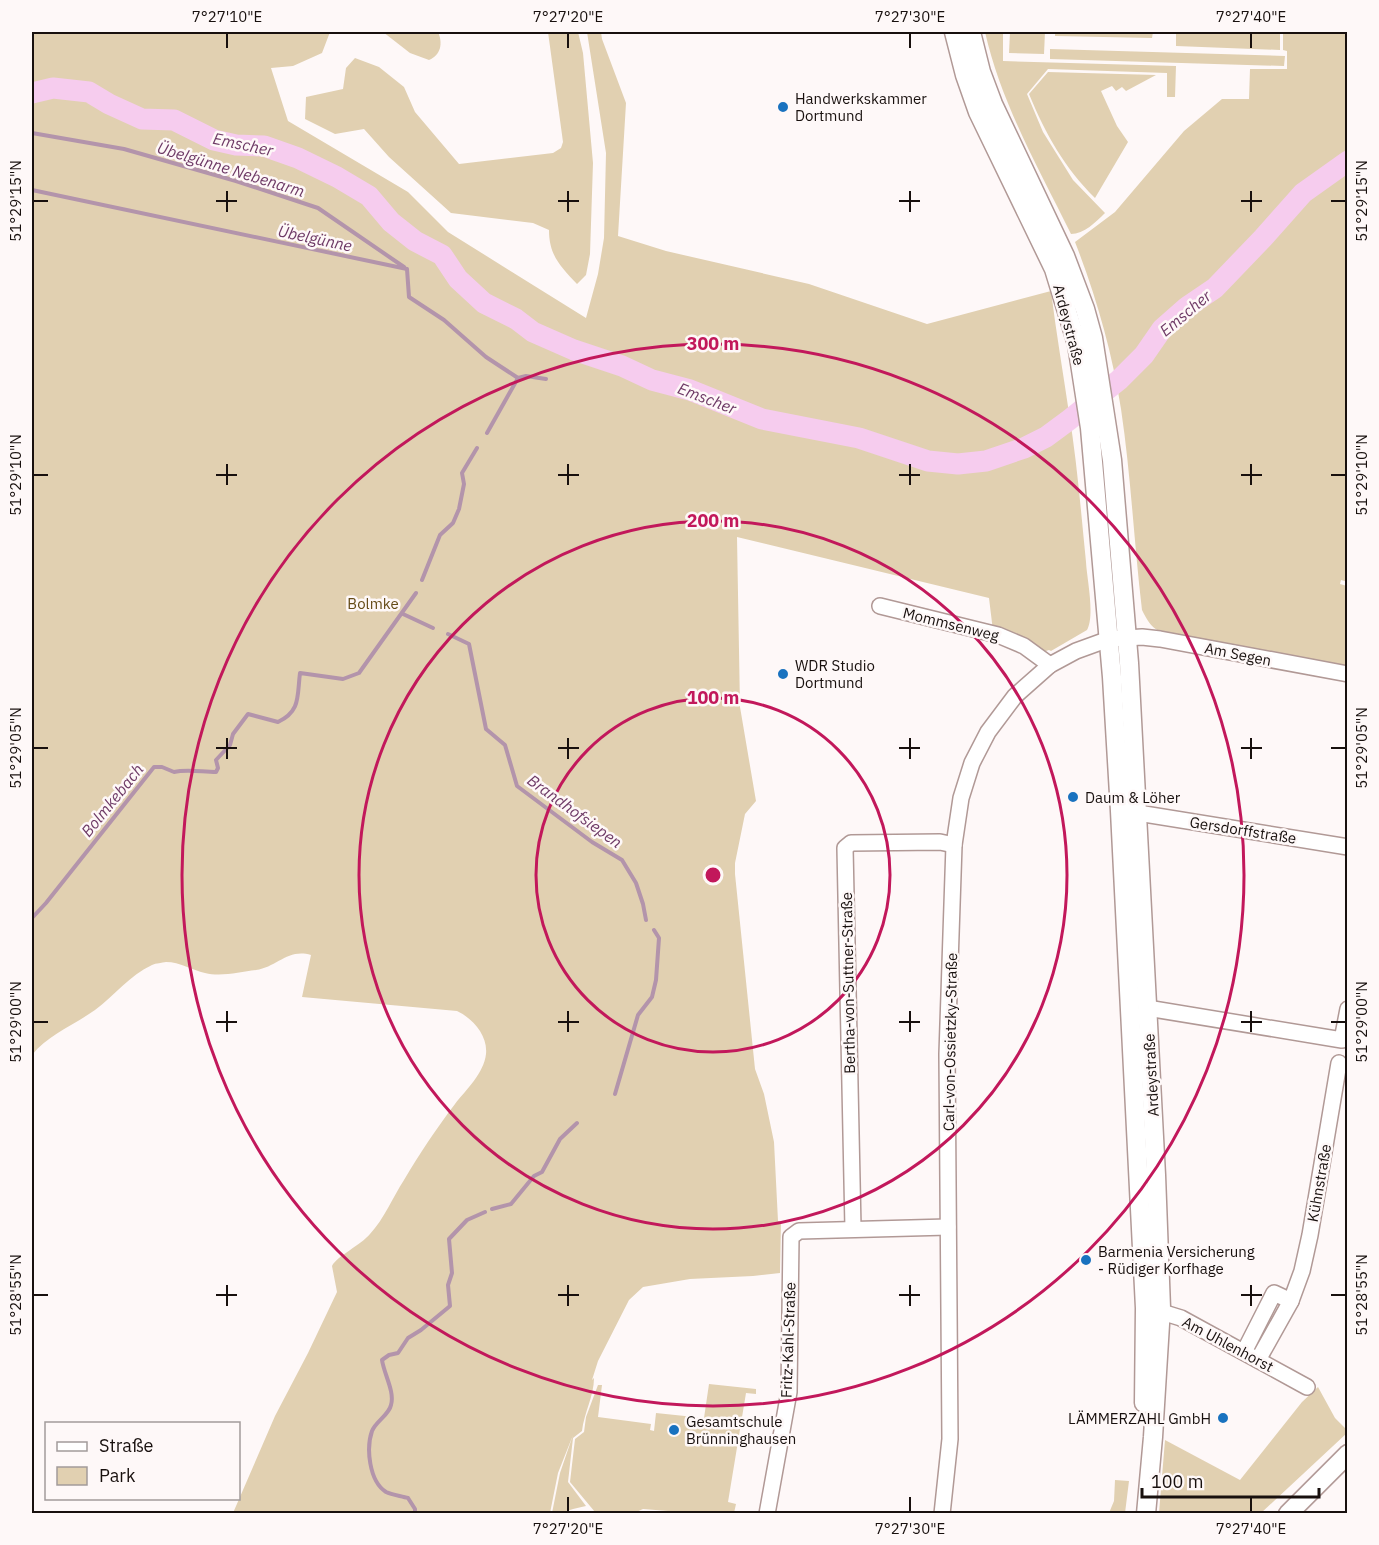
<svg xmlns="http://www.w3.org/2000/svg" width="1379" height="1545" viewBox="0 0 1379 1545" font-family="'IBM Plex Sans',sans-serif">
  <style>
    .green { fill: #e1d0b1 }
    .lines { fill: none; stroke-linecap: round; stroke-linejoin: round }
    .stream { stroke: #b394ab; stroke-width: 4 }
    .river { stroke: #f6ccee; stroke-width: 21 }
    .minor-casing { stroke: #b19996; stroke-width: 18 }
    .major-casing { stroke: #b19996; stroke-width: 21 }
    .minor { stroke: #fff; stroke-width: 15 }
    .major { stroke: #fff; stroke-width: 18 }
    .ticks { fill: none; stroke: #18100e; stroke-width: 2 }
    .ring { fill: none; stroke: #c2185b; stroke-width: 3 }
    .poi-dot { fill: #1972bf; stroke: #fef8f8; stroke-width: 2 }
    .labels { text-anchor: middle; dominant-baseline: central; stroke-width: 5; stroke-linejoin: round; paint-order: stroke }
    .poi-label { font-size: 15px; fill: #18100e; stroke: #fef8f8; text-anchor: start }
    .street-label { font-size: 15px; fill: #18100e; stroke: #fef8f8 }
    .park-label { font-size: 15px; fill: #654b17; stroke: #fef8f8 }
    .water-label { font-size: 16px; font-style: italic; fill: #6e3a66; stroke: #fef8f8 }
    .centre { fill: #c2185b; stroke: #fef8f8; stroke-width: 3 }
    .ring-label { font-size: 18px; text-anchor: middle; font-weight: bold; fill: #c2185b; stroke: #fef8f8; stroke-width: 5; stroke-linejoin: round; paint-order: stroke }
    .neatline { fill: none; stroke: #18100e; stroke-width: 2 }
    .ticks-label { font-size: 15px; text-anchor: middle; fill: #18100e }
  </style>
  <rect width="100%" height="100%" fill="#fef8f8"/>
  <g class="green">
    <path d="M32,32H330L322,53L293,66L271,68L288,121L408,192L448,232L586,318L598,274L604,238L606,153L587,32H601L602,39L626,103L618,236L666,251L809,284L927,324L1051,291C1056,332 1063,372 1069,413C1077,462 1081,512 1086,562C1087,580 1095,615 1087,630L1051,651L1049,650L1043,652L993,631L989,598L737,537L740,707L756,801L745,814L735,863V874L755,1069L764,1094L774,1142L778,1221L781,1222L780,1273L753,1276L690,1279L643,1287L629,1300L598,1361L592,1380L594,1378C594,1396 584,1413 582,1431L573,1438L568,1482L586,1506C574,1508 564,1513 552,1513L560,1473L573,1435L558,1473L550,1513H233L275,1416L308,1353L337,1292L332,1266C337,1256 361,1245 370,1234C384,1219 393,1197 404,1180C420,1153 436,1129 455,1104C466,1090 484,1073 486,1054C488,1035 472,1018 457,1011L302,997L311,955C288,948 277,967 256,970C240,972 221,977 205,973C192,970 180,962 166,962C162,963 156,963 152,965C130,975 114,996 95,1010C74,1025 48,1035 32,1055Z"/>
    <path d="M383,32H438C443,43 441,55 429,60L410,53Z"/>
    <path d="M548,32H578L583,53L593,163L590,254L586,275L577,284C560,266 549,255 549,230L533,223L451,213L389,157L364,129L335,134L305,119L306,97L343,89L346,68L355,58L379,67L404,87L415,112L459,164L553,153L561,148L563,142Z"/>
    <path d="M985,32H1003V61L1176,66L1175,97H1167V73L1048,69L1027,94L1043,132L1073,180L1105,213C1096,222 1084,234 1071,234C1039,169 1001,103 985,32Z"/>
    <polygon points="1010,32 1045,32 1044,54 1009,53"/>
    <polygon points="1055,32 1153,32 1152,38 1055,36"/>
    <polygon points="1176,32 1280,32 1280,50 1176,46"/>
    <path d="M1283,32H1347L1348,582L1341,580L1340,584L1347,586V670L1173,636C1154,630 1151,628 1142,610C1134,543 1131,476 1121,409C1112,351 1096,296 1075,242L1115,212L1184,131L1222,99H1249L1250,69H1287V51L1283,50Z"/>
    <polygon points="1050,49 1285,56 1284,66 1050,59"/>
    <path d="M1048,72L1156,75L1126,91L1122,87L1116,91L1112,86L1101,91L1117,126L1128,142L1095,198C1064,167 1046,135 1029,94Z"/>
    <polygon points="709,1384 756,1389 756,1394 746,1393 728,1502 736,1504 734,1513 669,1513 668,1511 643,1509 634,1513 595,1512 570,1482 575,1439 584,1432 586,1417 598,1385 602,1385 598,1417 651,1424 650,1430 654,1431 656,1413 704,1418"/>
    <polygon points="1318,1387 1335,1418 1346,1429 1347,1428 1347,1433 1261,1513 1159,1513 1165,1440 1240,1480 1302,1402"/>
    <polygon points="1115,1480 1129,1481 1125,1513 1109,1513 1114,1501"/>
  </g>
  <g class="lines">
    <g class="stream">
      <polyline points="32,133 124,149 236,181 318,208 404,267"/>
      <polyline points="32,190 407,269 409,297 444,320 486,357 518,378 526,376 546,379"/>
      <polyline points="487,433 518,378"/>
      <polyline points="422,580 440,535 453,523 459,509 464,484 462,473 477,448"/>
      <polyline points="403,614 433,628"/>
      <polyline points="448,634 469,644 486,729 505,745 517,786 592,842 622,860 636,883 643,904 646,920"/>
      <path d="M32,918L46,903L154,767H162L174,772C187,769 202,772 216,772L218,768L216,760L230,745L233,734L248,714L278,722C301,711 297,696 300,673L343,679L359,673L416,593"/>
      <polyline points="615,1094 638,1015 652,997 656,980 659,938 654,930"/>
      <polyline points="492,1209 511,1204 534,1176 542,1172 560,1139 577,1123"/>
      <path d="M415,1514V1509L408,1498C402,1496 392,1495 386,1492C369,1481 366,1448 372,1431C376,1421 389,1415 391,1405C395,1392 384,1374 382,1360L389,1355L398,1353L408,1338L421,1330L450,1306L448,1285L452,1273L449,1239L467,1220L485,1212"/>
    </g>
    <polyline class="river" points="32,93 53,88 89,92 109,104 142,119 174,120 214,140 236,145 264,146 298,158 337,177 369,196 391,222 415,241 442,255 458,279 484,303 516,319 533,332 574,350 622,366 652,380 690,390 762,419 859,438 928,461 958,464 986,461 1024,448 1046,437 1069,420 1119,380 1144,355 1162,329 1187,307 1215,288 1263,238 1303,193 1348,161"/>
    <g class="minor-casing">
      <g id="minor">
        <polyline points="880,606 998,635 1024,646 1050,665"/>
        <polyline points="1138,813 1348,847"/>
        <polyline points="1147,1008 1342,1040 1348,1009"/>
        <polyline points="853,1228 845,848 851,843 940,842 954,845"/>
        <polyline points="1151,1313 1168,1314 1181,1318 1307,1387"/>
        <polyline points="1244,1352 1274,1293 1291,1301"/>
        <polyline points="1258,1360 1291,1301 1302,1271 1310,1235 1339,1063"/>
        <polyline points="767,1514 789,1392 791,1237 799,1231 948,1227"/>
        <polyline points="942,1514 950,1439 947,1054 954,845 961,798 972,763 988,732 1015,696 1050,665 1076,651 1109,639 1142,637 1160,639 1348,674"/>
      </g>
    </g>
    <g class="major-casing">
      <g id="major">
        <polyline points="954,32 965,75 978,112 1054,269 1077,344 1090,428 1112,677 1120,811 1145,1308 1144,1403"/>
        <polyline points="971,32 981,72 993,104 1065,256 1085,309 1093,338 1112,460 1129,663 1156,1175 1161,1308 1153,1437 1146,1514"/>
        <polyline points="1288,1514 1348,1454"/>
      </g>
    </g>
    <use href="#minor" class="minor"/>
    <use href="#major" class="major"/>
  </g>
  <path class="ticks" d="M227,33V48M568,33V48M910,33V48M1251,33V48M227,191V212M568,191V212M910,191V212M1251,191V212M33,201H48M216,201H237M558,201H579M899,201H920M1241,201H1262M1331,201H1346M227,464V485M568,464V485M910,464V485M1251,464V485M33,475H48M216,475H237M558,475H579M899,475H920M1241,475H1262M1331,475H1346M227,738V759M568,738V759M910,738V759M1251,738V759M33,748H48M216,748H237M558,748H579M899,748H920M1241,748H1262M1331,748H1346M227,1011V1032M568,1011V1032M910,1011V1032M1251,1011V1032M33,1022H48M216,1022H237M558,1022H579M899,1022H920M1241,1022H1262M1331,1022H1346M227,1285V1306M568,1285V1306M910,1285V1306M1251,1285V1306M33,1295H48M216,1295H237M558,1295H579M899,1295H920M1241,1295H1262M1331,1295H1346M568,1497V1512M910,1497V1512M1251,1497V1512"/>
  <g class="ring">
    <circle cx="713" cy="875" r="177"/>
    <circle cx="713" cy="875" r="354"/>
    <circle cx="713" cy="875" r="531"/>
  </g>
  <g class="poi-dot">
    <circle cx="783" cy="107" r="6"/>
    <circle cx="783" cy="674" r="6"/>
    <circle cx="1073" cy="797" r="6"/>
    <circle cx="1086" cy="1260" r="6"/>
    <circle cx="1223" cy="1418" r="6"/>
    <circle cx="674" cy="1430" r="6"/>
  </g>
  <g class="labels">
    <g class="poi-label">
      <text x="795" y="98">Handwerkskammer<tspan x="795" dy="17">Dortmund</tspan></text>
      <text x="795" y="665">WDR Studio<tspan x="795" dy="17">Dortmund</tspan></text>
      <text x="1085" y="797">Daum &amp; Löher</text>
      <text x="1098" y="1251">Barmenia Versicherung<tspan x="1098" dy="17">- Rüdiger Korfhage</tspan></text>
      <text x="1211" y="1418" text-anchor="end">LÄMMERZAHL GmbH</text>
      <text x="686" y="1421">Gesamtschule<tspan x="686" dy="17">Brünninghausen</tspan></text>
    </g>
    <g class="street-label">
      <text transform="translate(1069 325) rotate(75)">Ardeystraße</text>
      <text transform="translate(951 624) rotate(14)">Mommsenweg</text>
      <text transform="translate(1238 654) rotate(11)">Am Segen</text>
      <text transform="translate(1243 830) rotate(9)">Gersdorffstraße</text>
      <text transform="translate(848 983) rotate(-91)">Bertha-von-Suttner-Straße</text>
      <text transform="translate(950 1042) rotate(-89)">Carl-von-Ossietzky-Straße</text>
      <text transform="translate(1151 1075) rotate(-93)">Ardeystraße</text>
      <text transform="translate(1319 1183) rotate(-80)">Kühnstraße</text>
      <text transform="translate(788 1340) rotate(-88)">Fritz-Kahl-Straße</text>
      <text transform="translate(1228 1344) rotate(28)">Am Uhlenhorst</text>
    </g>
    <g class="park-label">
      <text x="373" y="603">Bolmke</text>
    </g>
    <g class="water-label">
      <text transform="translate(243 144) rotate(12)">Emscher</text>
      <text transform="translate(231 169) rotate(17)">Übelgünne Nebenarm</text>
      <text transform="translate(315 238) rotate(12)">Übelgünne</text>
      <text transform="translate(1185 313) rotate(-40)">Emscher</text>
      <text transform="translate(707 398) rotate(21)">Emscher</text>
      <text transform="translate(112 800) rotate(-51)">Bolmkebach</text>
      <text transform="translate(575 811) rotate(36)">Brandhofsiepen</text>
    </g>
  </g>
  <circle cx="713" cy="875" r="9" class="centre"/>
  <g class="ring-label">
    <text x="713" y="350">300 m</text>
    <text x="713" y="527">200 m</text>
    <text x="713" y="704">100 m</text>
  </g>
  <rect width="1379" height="1545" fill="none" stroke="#fef8f8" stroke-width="66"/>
  <rect x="45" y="1422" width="195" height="78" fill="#fef8f8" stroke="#a29b9a" stroke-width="1.5"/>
  <rect x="57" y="1442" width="30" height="9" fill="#ffffff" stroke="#a29b9a" stroke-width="1.5"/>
  <text x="99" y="1452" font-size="18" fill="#18100e">Straße</text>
  <rect x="57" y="1467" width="30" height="18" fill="#e1d0b1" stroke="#a29b9a" stroke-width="1.5"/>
  <text x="99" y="1482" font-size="18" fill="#18100e">Park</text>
  <path d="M1142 1488v9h177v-9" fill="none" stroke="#18100e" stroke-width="3"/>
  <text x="1151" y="1488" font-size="18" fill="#18100e" stroke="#fef8f8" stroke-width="4.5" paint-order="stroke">100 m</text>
  <rect x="33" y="33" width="1313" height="1479" class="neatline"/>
  <g class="ticks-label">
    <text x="227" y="22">7°27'10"E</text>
    <text x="568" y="22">7°27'20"E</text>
    <text x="910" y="22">7°27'30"E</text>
    <text x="1251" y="22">7°27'40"E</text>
    <text transform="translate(16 201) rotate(-90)" y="5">51°29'15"N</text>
    <text transform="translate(1362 201) rotate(-90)" y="5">51°29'15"N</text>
    <text transform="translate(16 475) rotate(-90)" y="5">51°29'10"N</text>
    <text transform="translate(1362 475) rotate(-90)" y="5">51°29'10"N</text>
    <text transform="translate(16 748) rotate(-90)" y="5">51°29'05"N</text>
    <text transform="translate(1362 748) rotate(-90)" y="5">51°29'05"N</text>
    <text transform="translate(16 1022) rotate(-90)" y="5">51°29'00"N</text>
    <text transform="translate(1362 1022) rotate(-90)" y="5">51°29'00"N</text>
    <text transform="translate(16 1295) rotate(-90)" y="5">51°28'55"N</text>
    <text transform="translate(1362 1295) rotate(-90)" y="5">51°28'55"N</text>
    <text x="568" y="1534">7°27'20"E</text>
    <text x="910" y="1534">7°27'30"E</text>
    <text x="1251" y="1534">7°27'40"E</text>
  </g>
</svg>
